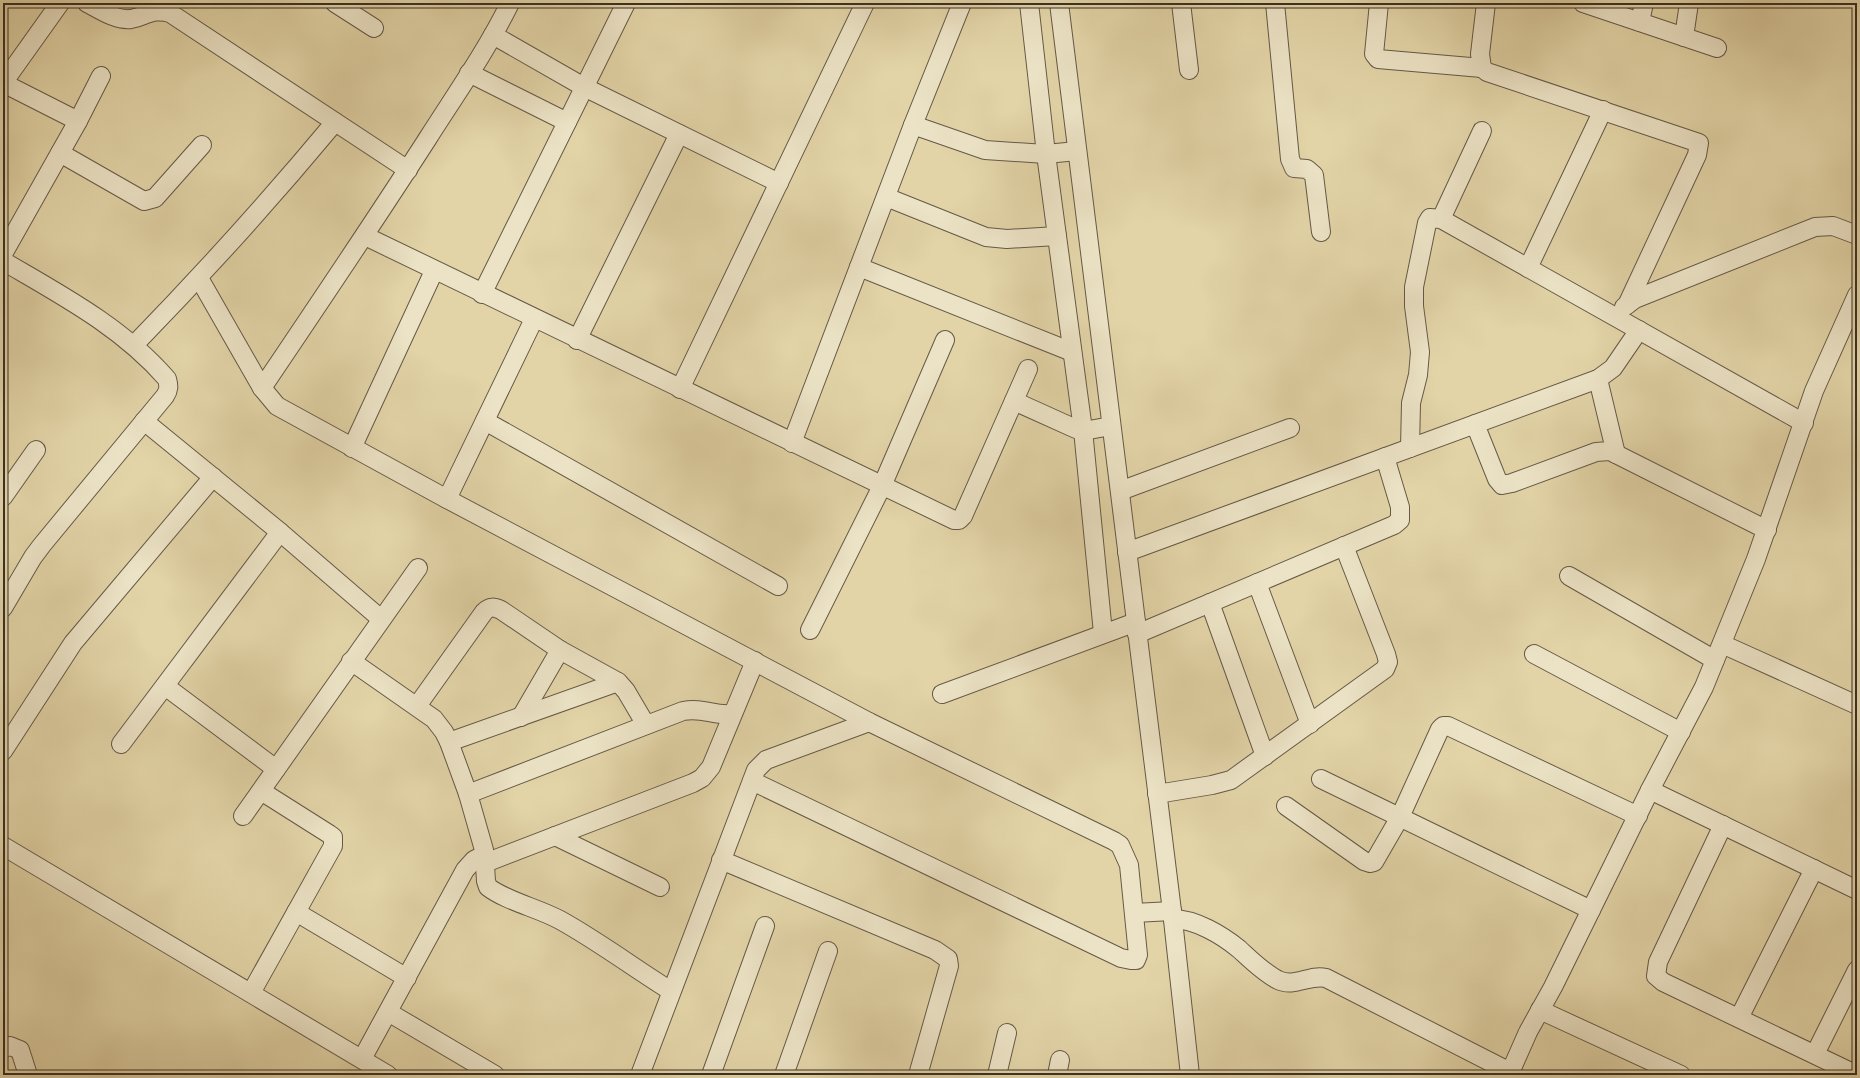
<svg xmlns="http://www.w3.org/2000/svg" width="1860" height="1078" viewBox="0 0 1860 1078" font-family="'Old Standard TT',serif">
  <style>
    .lines { fill: none; stroke-linecap: round; stroke-linejoin: round }
    .minor-casing { stroke: #655947; stroke-width: 20 }
    .minor { stroke: #ece3c6; stroke-width: 18 }
  </style>
  <rect width="100%" height="100%" fill="#e2d4a7"/>
  <filter id="stains"><feTurbulence type="fractalNoise" baseFrequency=".005" numOctaves="4"/><feColorMatrix values="0 0 0 0 .2 0 0 0 0 .09 0 0 0 0 .02 0 0 0 .5 -.17"/></filter>
  <radialGradient id="worn" r=".72"><stop offset=".6" stop-color="#630" stop-opacity="0"/><stop offset="1" stop-color="#630" stop-opacity=".3"/></radialGradient>
  <g class="lines">
    <g class="minor-casing">
      <g id="minor">
        <path d="M87,3C99,9 116,21 131,19C146,16 153,8 170,13L408,170"/>
        <polyline points="335,3 374,28"/>
        <polyline points="1029,3 1046,154 1083,430 1103,633"/>
        <polyline points="1059,3 1172,911 1190,1075"/>
        <polyline points="1181,3 1189,70"/>
        <polyline points="1275,3 1290,159 1294,168 1307,169 1314,175 1321,232"/>
        <polyline points="1379,3 1374,54 1378,59 1482,68"/>
        <polyline points="1486,3 1480,54 1482,68 1487,72 1699,143 1697,155 1627,305"/>
        <polyline points="1583,3 1717,48"/>
        <polyline points="1640,22 1644,3"/>
        <polyline points="493,35 584,87 779,183"/>
        <polyline points="1684,37 1689,3"/>
        <polyline points="469,73 567,122"/>
        <polyline points="3,83 60,3"/>
        <polyline points="3,83 78,121"/>
        <polyline points="913,125 985,150 1046,154 1077,151"/>
        <polyline points="60,153 144,201 155,198 202,145"/>
        <polyline points="886,197 986,237 1007,239 1057,236"/>
        <polyline points="1441,219 1482,131"/>
        <polyline points="365,236 954,520 959,520 963,516 1028,369"/>
        <polyline points="3,254 78,121 101,76"/>
        <path d="M3,261C61,295 122,327 167,379C169,386 169,390 165,396L42,545L33,557L3,608"/>
        <polyline points="859,267 1072,352"/>
        <polyline points="1528,268 1603,110"/>
        <polyline points="199,278 262,388 277,406 447,499 869,722 1114,841 1120,845 1129,865 1138,955 1136,960 1131,960 1121,958 752,781"/>
        <polyline points="482,294 626,3"/>
        <polyline points="1624,307 1635,299 1815,227 1833,226 1857,235"/>
        <polyline points="577,340 679,134"/>
        <path d="M134,345C204,273 271,199 335,122"/>
        <polyline points="1598,379 1616,454"/>
        <path d="M262,388C318,305 374,222 428,138C456,94 487,50 510,3"/>
        <polyline points="680,389 865,3"/>
        <polyline points="1014,401 1076,429 1089,430 1111,426"/>
        <polyline points="144,421 280,532 381,619"/>
        <polyline points="485,421 778,586"/>
        <polyline points="1475,424 1497,479 1502,485 1512,483 1596,452 1610,451 1767,530"/>
        <polyline points="792,443 913,125 962,3"/>
        <polyline points="352,448 434,271"/>
        <polyline points="1410,448 1411,403 1418,375 1420,352 1414,306 1414,287 1427,223 1430,218 1441,219 1804,423"/>
        <polyline points="1120,491 1290,428"/>
        <polyline points="3,497 36,450"/>
        <polyline points="447,499 534,319"/>
        <polyline points="1127,552 1598,379 1613,368 1639,330"/>
        <polyline points="1569,576 1715,660"/>
        <polyline points="1257,583 1310,724"/>
        <polyline points="1210,603 1265,756"/>
        <polyline points="810,630 882,486 945,340"/>
        <polyline points="1137,634 1394,525 1400,520 1400,507 1385,457"/>
        <polyline points="1722,644 1857,705"/>
        <polyline points="1534,654 1681,732"/>
        <path d="M351,661L434,719L444,732L449,742L468,794L484,850L486,881L488,887C506,901 538,908 560,920C598,941 634,968 671,991"/>
        <polyline points="165,686 276,769"/>
        <polyline points="942,694 1136,622"/>
        <path d="M417,706L484,612C490,606 494,607 501,610L560,650L618,682L626,691L646,725"/>
        <polyline points="521,717 560,650"/>
        <polyline points="449,742 618,682"/>
        <polyline points="121,744 280,532"/>
        <polyline points="3,751 73,643 213,477"/>
        <polyline points="1321,779 1591,910"/>
        <polyline points="1650,790 1857,890"/>
        <path d="M468,794L683,711C703,707 713,716 732,714"/>
        <polyline points="1157,794 1212,785 1231,780 1385,669 1388,662 1386,654 1344,546"/>
        <polyline points="1286,806 1364,861 1370,863 1374,862 1400,817 1440,729 1443,726 1448,726 1638,816"/>
        <polyline points="243,816 418,568"/>
        <polyline points="1723,825 1658,962 1656,976 1663,982 1857,1075"/>
        <polyline points="555,836 660,887"/>
        <polyline points="3,846 388,1075"/>
        <polyline points="721,860 935,950 948,959 949,966 918,1075"/>
        <polyline points="485,863 693,783 702,778 711,767 755,661"/>
        <polyline points="296,912 407,978"/>
        <polyline points="1134,913 1172,911"/>
        <path d="M1173,919C1195,919 1222,935 1239,949C1251,960 1264,973 1278,980C1295,988 1309,974 1326,978L1510,1072"/>
        <polyline points="251,993 333,846 333,837 329,834 261,791"/>
        <polyline points="1540,1010 1681,1075"/>
        <polyline points="388,1012 495,1075"/>
        <polyline points="1739,1018 1814,869"/>
        <polyline points="3,1048 10,1046 20,1050 28,1075"/>
        <polyline points="1815,1054 1857,970"/>
        <polyline points="362,1059 465,870 474,860 484,855"/>
        <polyline points="640,1075 756,770 766,760 869,722"/>
        <polyline points="711,1075 765,926"/>
        <polyline points="784,1075 828,951"/>
        <polyline points="997,1075 1007,1033"/>
        <polyline points="1057,1075 1060,1060"/>
        <polyline points="1509,1075 1528,1032 1553,987 1650,790 1704,687 1756,559 1814,391 1857,295"/>
      </g>
    </g>
    <use href="#minor" class="minor"/>
  </g>
  <rect width="1860" height="1078" fill="none" stroke="#e2d4a7" stroke-width="16"/>
  <rect x="4" y="4" width="1852" height="1070" fill="none" stroke="#3b3027" stroke-width="2"/>
  <rect x="8" y="8" width="1844" height="1062" fill="none" stroke="#3b3027"/>
  <rect width="100%" height="100%" filter="url(#stains)"/>
  <rect width="100%" height="100%" fill="url(#worn)"/>
</svg>
